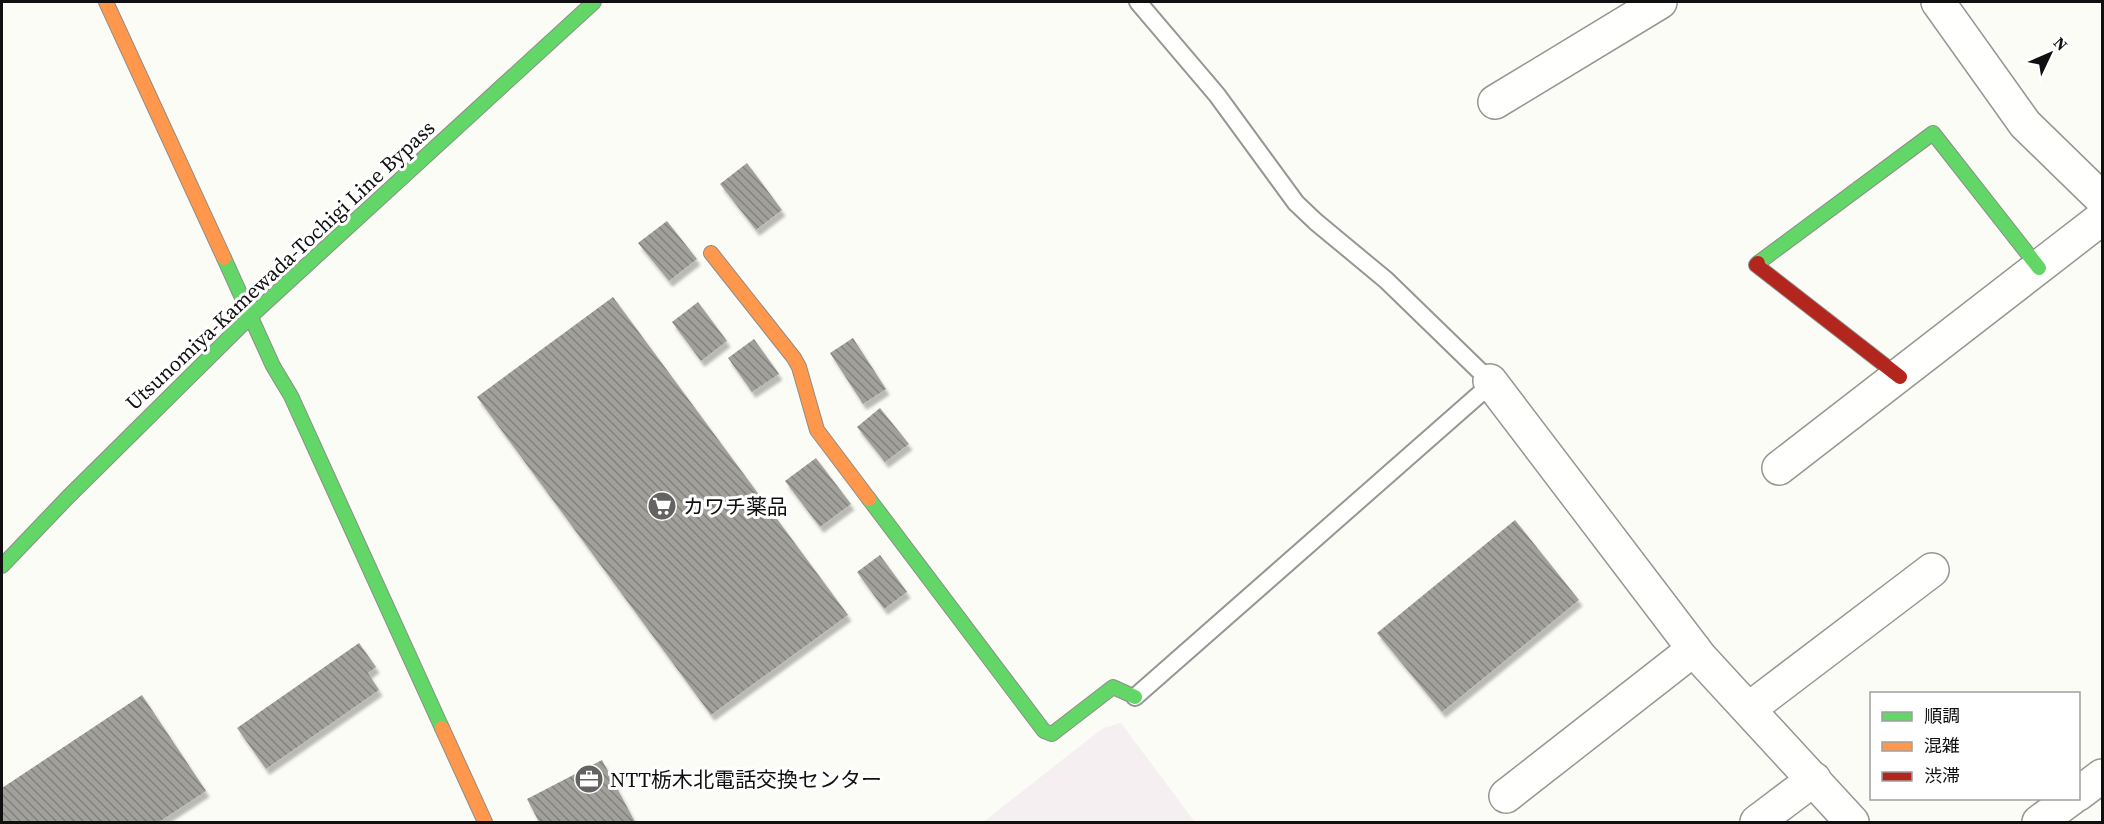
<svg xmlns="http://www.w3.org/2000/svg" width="2104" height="824" viewBox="0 0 2104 824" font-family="'Source Serif 4','Noto Sans JP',serif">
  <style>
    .industrial { fill: #f5eff2 }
    .building { fill: url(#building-back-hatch); filter: url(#shadow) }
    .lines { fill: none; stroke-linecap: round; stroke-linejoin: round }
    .lane-casing { stroke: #969694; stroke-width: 20 }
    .street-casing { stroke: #969694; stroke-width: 36 }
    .fast-casing { stroke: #8d8d8b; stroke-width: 16 }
    .slow-casing { stroke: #8d8d8b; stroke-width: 16 }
    .jam-casing { stroke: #8d8d8b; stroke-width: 16 }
    .lane { stroke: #fffffe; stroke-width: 16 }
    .street { stroke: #fffffe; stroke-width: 33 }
    .fast { stroke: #63d668; stroke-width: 14 }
    .slow { stroke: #ff974d; stroke-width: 14 }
    .jam { stroke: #b3261e; stroke-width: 14 }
    .labels { text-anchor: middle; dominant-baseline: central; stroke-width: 6; stroke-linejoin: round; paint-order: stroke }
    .street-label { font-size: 21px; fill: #101010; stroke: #fff }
    .poi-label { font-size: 21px; fill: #101010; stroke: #fff; text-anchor: start }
  </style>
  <defs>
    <pattern id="building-back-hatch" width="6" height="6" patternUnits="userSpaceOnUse" patternTransform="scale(1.5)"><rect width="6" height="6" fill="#a1a09b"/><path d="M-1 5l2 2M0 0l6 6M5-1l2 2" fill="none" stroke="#82817d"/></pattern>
    <filter id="shadow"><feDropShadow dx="3.5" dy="6" stdDeviation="1.5" flood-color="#0004"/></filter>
  </defs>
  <rect width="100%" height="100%" fill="#fcfcf7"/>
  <polygon class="industrial" points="1121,723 1195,822 983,822 1103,728"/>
  <g class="building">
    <polygon points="747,163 782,210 756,230 720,184"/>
    <polygon points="667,221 697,259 669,281 638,243"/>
    <polygon points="613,297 848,615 711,715 477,397"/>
    <polygon points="698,302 727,341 701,361 672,322"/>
    <polygon points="853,338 886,389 863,404 830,353"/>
    <polygon points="754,339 779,374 752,392 728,358"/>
    <polygon points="880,408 909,444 885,462 857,427"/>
    <polygon points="816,458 851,504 820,527 785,481"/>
    <polygon points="1515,520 1579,600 1442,712 1377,633"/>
    <polygon points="880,555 907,592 884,609 857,572"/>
    <polygon points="359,643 376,667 368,673 379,690 266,769 237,728"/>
    <polygon points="142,695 206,791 159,822 2,822 2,788"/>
    <polygon points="602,760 635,822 539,822 527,799"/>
  </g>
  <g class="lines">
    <g class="lane-casing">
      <polyline id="lane" points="1135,697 1482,392 1490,381 1386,280 1316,222 1296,203 1217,95 1138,2"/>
    </g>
    <g class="street-casing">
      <g id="street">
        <polyline points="1938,2 2025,124 2102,199"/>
        <polyline points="1495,102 1660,2"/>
        <polyline points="1490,381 1700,657 1852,822"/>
        <polyline points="1779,468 2102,218"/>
        <polyline points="1749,709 1932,570"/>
        <polyline points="2078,794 2102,776"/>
        <polyline points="1506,796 1694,649"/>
        <polyline points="1757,822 1814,779"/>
        <polyline points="2039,822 2072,798"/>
      </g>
    </g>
    <g class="fast-casing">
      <g id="fast">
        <polyline points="224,258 273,366 291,396 442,728"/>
        <polyline points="1758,263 1933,133 2039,268"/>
        <polyline points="869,499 1044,731 1052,734 1113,687 1135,697"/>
        <polyline points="2,566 68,497 251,316 594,2"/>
      </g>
    </g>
    <g class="slow-casing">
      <g id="slow">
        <polyline points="106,2 224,258"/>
        <polyline points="711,253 794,358 799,367 817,430 869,499"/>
        <polyline points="442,728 485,822"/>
      </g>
    </g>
    <g class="jam-casing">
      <polyline id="jam" points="1758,263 1756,265 1900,377"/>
    </g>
    <use href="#lane" class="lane"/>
    <use href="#street" class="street"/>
    <use href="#fast" class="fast"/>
    <use href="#slow" class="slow"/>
    <use href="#jam" class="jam"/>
  </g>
  <defs>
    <g id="supermarket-disc" transform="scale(1.5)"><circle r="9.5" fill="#636361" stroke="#fff"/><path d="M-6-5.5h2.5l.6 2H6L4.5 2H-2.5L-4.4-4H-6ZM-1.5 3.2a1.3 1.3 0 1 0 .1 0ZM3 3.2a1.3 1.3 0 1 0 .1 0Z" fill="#fff"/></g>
    <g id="office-disc" transform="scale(1.5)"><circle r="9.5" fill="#636361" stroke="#fff"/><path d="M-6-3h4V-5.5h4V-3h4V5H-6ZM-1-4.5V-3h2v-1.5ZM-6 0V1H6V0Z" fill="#fff"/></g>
  </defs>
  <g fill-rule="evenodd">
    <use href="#supermarket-disc" x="662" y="506"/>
    <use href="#office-disc" x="589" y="779"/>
  </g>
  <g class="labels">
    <g class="street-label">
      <text transform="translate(280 265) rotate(-43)">Utsunomiya-Kamewada-Tochigi Line Bypass</text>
    </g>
    <g class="poi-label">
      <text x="683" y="506">カワチ薬品</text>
      <text x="610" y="779">NTT栃木北電話交換センター</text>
    </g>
  </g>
  <rect width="2104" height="824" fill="none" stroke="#101010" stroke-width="6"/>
  <rect x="1870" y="692" width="210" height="108" fill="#ffffff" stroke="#9f9f9f" stroke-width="1.5"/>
  <rect x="1882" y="712" width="30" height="9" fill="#63d668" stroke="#9f9f9f" stroke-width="1.5"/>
  <text x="1924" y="722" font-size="18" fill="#101010">順調</text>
  <rect x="1882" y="742" width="30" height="9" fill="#ff974d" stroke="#9f9f9f" stroke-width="1.5"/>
  <text x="1924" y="752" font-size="18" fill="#101010">混雑</text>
  <rect x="1882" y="772" width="30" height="9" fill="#b3261e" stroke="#9f9f9f" stroke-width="1.5"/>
  <text x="1924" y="782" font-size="18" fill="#101010">渋滞</text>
  <g transform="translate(2050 54) rotate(46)" stroke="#ffffff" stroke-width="4.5" paint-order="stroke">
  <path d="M0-4.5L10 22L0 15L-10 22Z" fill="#101010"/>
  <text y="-9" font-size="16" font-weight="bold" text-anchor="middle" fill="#101010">N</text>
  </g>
</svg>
